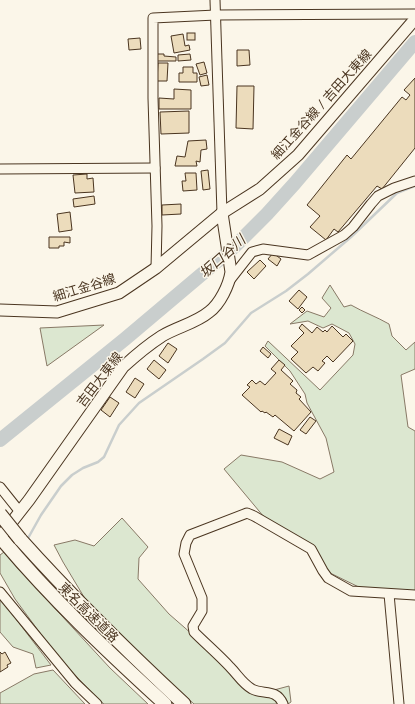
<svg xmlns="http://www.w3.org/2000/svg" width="415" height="704" viewBox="0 0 415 704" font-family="Lato,'Noto Sans JP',sans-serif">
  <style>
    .green { fill: #dce7d0; stroke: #887966 }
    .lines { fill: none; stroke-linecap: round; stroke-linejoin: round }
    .stream { stroke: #c9cecd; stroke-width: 2.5 }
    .river { stroke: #c9cecd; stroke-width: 14 }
    .building { fill: #ecdcbc; stroke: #4a3520 }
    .minor-casing { stroke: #4a3520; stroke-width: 11 }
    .major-casing { stroke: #4a3520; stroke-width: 13 }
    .highway-casing { stroke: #4a3520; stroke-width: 15 }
    .minor { stroke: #fbf6e9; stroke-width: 9 }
    .major { stroke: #fbf6e9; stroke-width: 11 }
    .highway { stroke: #fbf6e9; stroke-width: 13 }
    .highway-bridge-casing { stroke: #4a3520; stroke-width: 15; stroke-linecap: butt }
    .highway-bridge { stroke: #fbf6e9; stroke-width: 13 }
    .labels { text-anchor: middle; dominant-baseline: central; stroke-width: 3; stroke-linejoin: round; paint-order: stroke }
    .street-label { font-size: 13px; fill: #4a3520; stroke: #fbf6e9 }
    .water-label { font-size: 14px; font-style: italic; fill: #4a3520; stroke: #fbf6e9 }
  </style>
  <rect width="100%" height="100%" fill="#fbf6e9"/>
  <g class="green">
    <path d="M330,285L344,307L351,305C363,312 377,317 389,324L392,336L406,350L415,342V369L401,375L408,427L415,431V599L369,592L328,572L301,539L264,517L224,469L241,455L282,462L320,479L334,472L326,438L307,403L305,394L290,371L265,346L268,341L320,390L353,355L355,344L349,333L332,324L323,328L308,321L290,324L307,311L324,317L331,308L322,298Z"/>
    <polygon points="104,325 47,366 40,328"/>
    <polygon points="122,518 148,547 139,558 138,579 169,614 216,655 256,687 274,690 289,686 291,702 288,704 194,704 151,665 84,597 63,562 54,545 75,540 94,546"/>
    <polygon points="4,552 13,563 110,668 148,704 104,704 99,700 57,656 15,599 0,573 0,555"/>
    <polygon points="0,598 51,665 36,668 33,654 13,647 0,632"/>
    <polygon points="53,670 85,704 0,704 0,693 34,674"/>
  </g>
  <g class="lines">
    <polyline class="stream" points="27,540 41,515 61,486 72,475 83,468 98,462 104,457 119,425 139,403 203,359 225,343 251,313 286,291 308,274 351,237 397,193 415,186"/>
    <polyline class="river" points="0,440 125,339 234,247 267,214 295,183 415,42"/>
  </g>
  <g class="building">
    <rect x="187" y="33" width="8" height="7"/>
    <polygon points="183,34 185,46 189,45 190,50 174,53 171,36"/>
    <polygon points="140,38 141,49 129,50 128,39"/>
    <polygon points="237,50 249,50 250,65 237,66"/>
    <polygon points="157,54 164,54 164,56 176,57 176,61 156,61"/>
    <polygon points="190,54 191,60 178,61 178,55"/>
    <polygon points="204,62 207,73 200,75 196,64"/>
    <polygon points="158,63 168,63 167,81 157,81"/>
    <polygon points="183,67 193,67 193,73 197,73 197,82 179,82 179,73 183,73"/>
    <polygon points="207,75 209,85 201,86 199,77"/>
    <polygon points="415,78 415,148 382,189 377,186 338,232 334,229 326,240 310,227 320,216 307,205 347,155 351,159 402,97 406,100 410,95 404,90"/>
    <polygon points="237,86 254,86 253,129 236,128"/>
    <polygon points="174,89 191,90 191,109 159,109 159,98 174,99"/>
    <polygon points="189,111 189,133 161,134 160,112"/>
    <polygon points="206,140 207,149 201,150 200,162 196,161 197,166 175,166 177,156 185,157 188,141"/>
    <polygon points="208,170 210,189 203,190 201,171"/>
    <polygon points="185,173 196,173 197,190 183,191 182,181 186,181"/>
    <polygon points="87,174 87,179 93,178 94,192 75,193 73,175"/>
    <polygon points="94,196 95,204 74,207 73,199"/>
    <polygon points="181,204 181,214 162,215 162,205"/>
    <polygon points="70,212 72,230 59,232 57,214"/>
    <polygon points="49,237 70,237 70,243 64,242 64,246 59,246 59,248 49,248"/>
    <polygon points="273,253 281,259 277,266 268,259"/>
    <polygon points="260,260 266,266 254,279 247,272"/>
    <polygon points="299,290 307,297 298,309 289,301"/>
    <polygon points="302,307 305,310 302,313 299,310"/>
    <polygon points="302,324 312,333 317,327 323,332 325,330 327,332 332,326 343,337 346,334 353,341 333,362 327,356 322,361 325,363 318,371 313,367 306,373 291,359 298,352 291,346 304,333 299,328"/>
    <polygon points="168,343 177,349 168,363 159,356"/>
    <polygon points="263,347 271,354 268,358 260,351"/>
    <polygon points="154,360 166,370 159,379 147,369"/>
    <polygon points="279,360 285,365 281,370 293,381 290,384 297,390 296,393 301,397 299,399 311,412 294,431 275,415 273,417 266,412 265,413 262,411 261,412 242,395 250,387 247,385 252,380 256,384 260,381 265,385 276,373 271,369"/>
    <polygon points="135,378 144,384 135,398 126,392"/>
    <polygon points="110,397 119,403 110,417 101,410"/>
    <polygon points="310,417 316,421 306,434 300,430"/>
    <polygon points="279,429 292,436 288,445 274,438"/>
    <polygon points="0,652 2,654 5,652 11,663 7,665 8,667 0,672"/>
  </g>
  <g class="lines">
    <g class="minor-casing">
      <g id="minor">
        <polyline points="215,0 222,213"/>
        <polyline points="0,169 155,168"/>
        <polyline points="156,268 157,226 153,98 153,18 216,15 415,14"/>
        <polyline points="230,280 252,252 263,249 308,255 344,235 353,227 371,204 378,196 394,188 415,181"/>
        <polyline points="0,487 20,512"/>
        <polyline points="0,592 75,683 97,704"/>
        <polyline points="389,594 399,704"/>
        <path d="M283,704C276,688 263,695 252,689C242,683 238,675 230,667C219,655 206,644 194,632L193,626L202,611V598L184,554L186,543L190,535L247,513L254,516L311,549L323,571L328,578L351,591L415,595"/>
      </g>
    </g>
    <g class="major-casing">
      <g id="major">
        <polyline points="0,310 57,312 119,293 156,268 222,213 260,189 298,155 415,19"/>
        <path d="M4,532L29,500L123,367C135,356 148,345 162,336C177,327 196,323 209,312C220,304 229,285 231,272L222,213"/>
      </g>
    </g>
    <g class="highway-casing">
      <g id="highway">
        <path d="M0,537C50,597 107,651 165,704"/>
        <path d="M20,539C72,597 127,651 184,704"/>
      </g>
    </g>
    <use href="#minor" class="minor"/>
    <use href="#major" class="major"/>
    <use href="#highway" class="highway"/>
    <g class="highway-bridge-casing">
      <polyline id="highway-bridge" points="0,514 20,539"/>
    </g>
    <use href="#highway-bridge" class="highway-bridge"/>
  </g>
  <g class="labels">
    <g class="street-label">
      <text transform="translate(321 104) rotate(-48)">細江金谷線 / 吉田大東線</text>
      <text transform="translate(84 287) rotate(-17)">細江金谷線</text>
      <text transform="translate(99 379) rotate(-52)">吉田大東線</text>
      <text transform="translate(89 612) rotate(45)">東名高速道路</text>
    </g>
    <g class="water-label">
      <text transform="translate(222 256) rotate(-42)">坂口谷川</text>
    </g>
  </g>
</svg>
